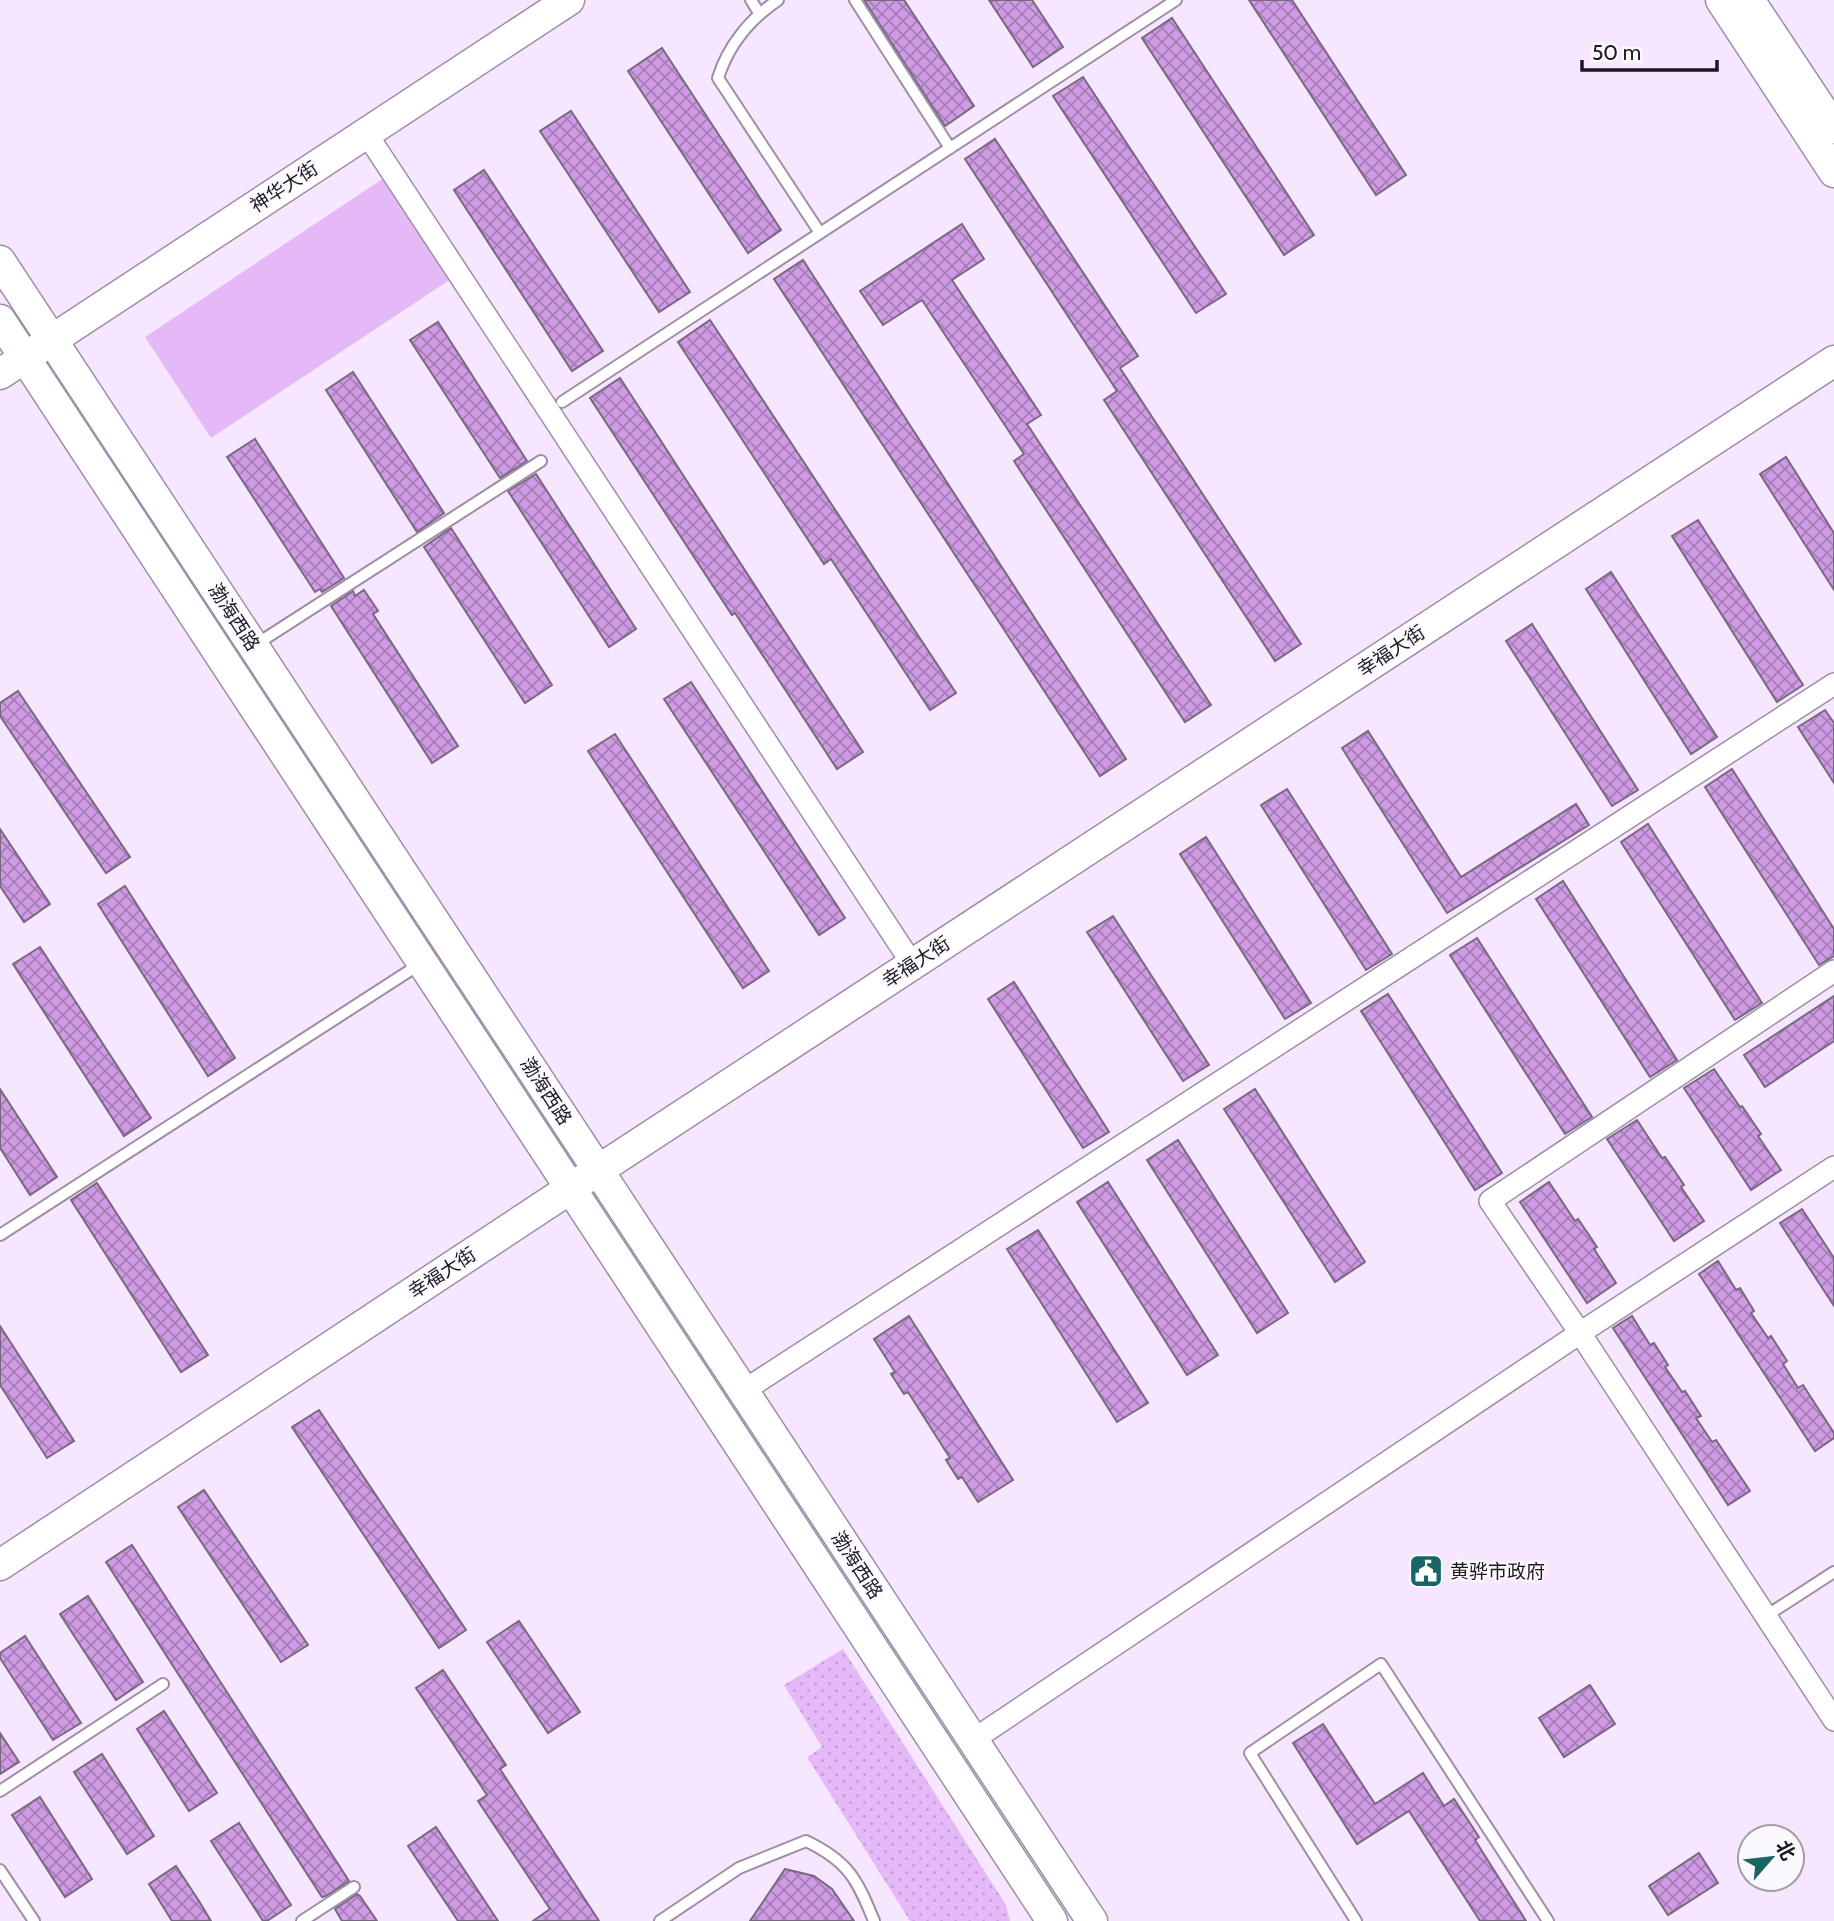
<svg xmlns="http://www.w3.org/2000/svg" width="1834" height="1921" viewBox="0 0 1834 1921" font-family="Cabin,'Noto Sans SC',sans-serif">
  <style>
    .grass { fill: url(#grass-dots) }
    .park { fill: #e5b9f8 }
    .building { fill: url(#building-cross-hatch); stroke: #78697f; stroke-width: 2 }
    .lines { fill: none; stroke-linecap: round; stroke-linejoin: round }
    .lane-casing { stroke: #9d8ea5; stroke-width: 14 }
    .street-casing { stroke: #9d8ea5; stroke-width: 24 }
    .secondary-casing { stroke: #9d8ea5; stroke-width: 33 }
    .lane { stroke: #fff; stroke-width: 10 }
    .street { stroke: #fff; stroke-width: 21 }
    .secondary { stroke: #fff; stroke-width: 30 }
    .labels { text-anchor: middle; dominant-baseline: central; stroke-width: 5; stroke-linejoin: round; paint-order: stroke }
    .street-label { font-size: 19px; fill: #1d1720; stroke: #fcf9fe }
    .poi-label { font-size: 19px; fill: #1d1720; stroke: #fcf9fe; text-anchor: start }
  </style>
  <defs>
    <pattern id="grass-dots" width="8" height="8" patternUnits="userSpaceOnUse" patternTransform="scale(1.75)"><rect width="8" height="8" fill="#e5b9f8"/><path d="M2 2h.1M6 6h.1" fill="none" stroke="#c49ed4" stroke-width="1.8" stroke-linecap="round"/></pattern>
    <pattern id="building-cross-hatch" width="8" height="8" patternUnits="userSpaceOnUse" patternTransform="scale(1.75)"><rect width="8" height="8" fill="#ce9be4"/><path d="M0 0l8 8M0 8l8-8" fill="none" stroke="#a77db8"/></pattern>
  </defs>
  <rect width="100%" height="100%" fill="#f7e6ff"/>
  <polygon class="grass" points="843,1649 1006,1905 1010,1921 910,1921 807,1757 822,1747 784,1685"/>
  <polygon class="park" points="384,178 451,279 211,438 145,337"/>
  <g class="building">
    <polygon points="864,0 904,0 974,106 945,126"/>
    <polygon points="989,0 1032,0 1063,47 1033,67"/>
    <polygon points="1249,0 1292,0 1406,175 1376,195"/>
    <polygon points="1172,18 1314,235 1284,255 1142,38"/>
    <polygon points="662,48 781,230 748,253 628,71"/>
    <polygon points="1083,77 1226,294 1196,313 1053,96"/>
    <polygon points="571,111 690,292 659,312 540,131"/>
    <polygon points="995,139 1138,356 1120,368 1301,644 1275,661 1104,400 1117,391 965,159"/>
    <polygon points="484,170 603,351 572,371 454,190"/>
    <polygon points="962,224 984,259 952,280 1041,415 1027,424 1211,705 1185,722 1014,461 1024,454 922,300 883,325 860,291"/>
    <polygon points="803,260 1126,759 1100,776 774,279"/>
    <polygon points="710,320 956,693 930,710 831,559 824,564 678,342"/>
    <polygon points="438,322 527,461 500,478 410,340"/>
    <polygon points="353,372 444,513 417,532 326,390"/>
    <polygon points="620,378 863,752 837,769 735,613 732,615 590,398"/>
    <polygon points="255,439 344,578 322,592 320,589 315,592 227,457"/>
    <polygon points="1786,457 1834,533 1834,590 1760,474"/>
    <polygon points="536,474 636,629 609,647 508,491"/>
    <polygon points="1698,520 1803,685 1777,702 1672,536"/>
    <polygon points="451,528 552,685 525,703 424,547"/>
    <polygon points="1611,572 1717,737 1691,754 1586,589"/>
    <polygon points="364,590 378,611 373,614 458,746 432,763 331,606 353,591 355,596"/>
    <polygon points="1532,624 1638,790 1612,806 1506,641"/>
    <polygon points="691,682 845,918 819,935 664,699"/>
    <polygon points="18,691 130,857 106,873 0,716 0,703"/>
    <polygon points="1825,710 1834,723 1834,783 1798,727"/>
    <polygon points="1368,731 1461,877 1576,804 1589,825 1447,913 1342,748"/>
    <polygon points="615,734 769,971 743,988 588,751"/>
    <polygon points="1732,769 1834,929 1834,956 1819,965 1705,787"/>
    <polygon points="1287,789 1392,954 1366,970 1261,805"/>
    <polygon points="1648,824 1762,1003 1735,1020 1621,842"/>
    <polygon points="0,829 50,904 24,922 0,886"/>
    <polygon points="1206,837 1311,1003 1285,1019 1180,854"/>
    <polygon points="1563,881 1677,1060 1650,1077 1536,899"/>
    <polygon points="125,886 235,1058 208,1076 98,904"/>
    <polygon points="1113,916 1209,1065 1183,1081 1087,932"/>
    <polygon points="1477,938 1592,1117 1565,1134 1450,955"/>
    <polygon points="40,947 151,1118 124,1136 13,964"/>
    <polygon points="1014,982 1109,1132 1083,1148 988,999"/>
    <polygon points="1388,994 1502,1173 1475,1190 1361,1011"/>
    <polygon points="1834,996 1834,1041 1765,1087 1744,1055"/>
    <polygon points="1714,1069 1740,1107 1742,1106 1761,1134 1758,1136 1781,1170 1751,1190 1684,1088"/>
    <polygon points="0,1089 57,1177 30,1195 0,1148"/>
    <polygon points="1255,1089 1365,1262 1335,1282 1224,1109"/>
    <polygon points="1637,1120 1662,1158 1665,1157 1684,1185 1681,1187 1704,1221 1674,1241 1607,1139"/>
    <polygon points="1178,1140 1288,1313 1257,1333 1147,1160"/>
    <polygon points="1108,1182 1218,1355 1187,1375 1077,1202"/>
    <polygon points="1549,1182 1575,1221 1578,1219 1597,1247 1594,1249 1616,1283 1587,1303 1520,1202"/>
    <polygon points="97,1183 208,1355 181,1372 71,1200"/>
    <polygon points="1802,1209 1834,1258 1834,1306 1780,1223"/>
    <polygon points="1038,1230 1148,1403 1117,1422 1007,1249"/>
    <polygon points="1718,1261 1736,1290 1740,1288 1754,1311 1751,1313 1768,1338 1771,1336 1787,1361 1783,1364 1798,1388 1803,1385 1834,1433 1834,1438 1815,1451 1699,1274"/>
    <polygon points="909,1316 1013,1480 978,1502 962,1477 958,1479 946,1460 950,1458 908,1392 904,1394 891,1374 895,1372 874,1339"/>
    <polygon points="1632,1316 1650,1345 1654,1343 1668,1365 1665,1367 1682,1392 1685,1391 1701,1416 1696,1418 1712,1442 1716,1440 1750,1491 1728,1505 1613,1328"/>
    <polygon points="0,1326 74,1441 47,1458 0,1385"/>
    <polygon points="319,1410 466,1630 439,1648 292,1427"/>
    <polygon points="204,1490 308,1645 281,1662 178,1507"/>
    <polygon points="132,1545 349,1881 326,1896 322,1897 106,1562"/>
    <polygon points="88,1596 143,1682 116,1700 60,1614"/>
    <polygon points="519,1621 580,1712 548,1733 487,1642"/>
    <polygon points="25,1636 81,1723 53,1740 0,1658 0,1653"/>
    <polygon points="443,1670 506,1765 500,1769 599,1921 533,1921 550,1909 478,1801 487,1795 416,1688"/>
    <polygon points="1590,1685 1615,1724 1564,1757 1539,1718"/>
    <polygon points="164,1711 217,1793 189,1811 137,1729"/>
    <polygon points="1323,1724 1375,1804 1423,1773 1444,1806 1454,1799 1479,1837 1475,1840 1526,1921 1480,1921 1409,1811 1357,1844 1293,1743"/>
    <polygon points="0,1733 19,1762 0,1774"/>
    <polygon points="102,1754 154,1836 127,1854 74,1772"/>
    <polygon points="40,1797 92,1879 65,1897 12,1815"/>
    <polygon points="239,1823 291,1905 267,1921 263,1921 211,1841"/>
    <polygon points="436,1827 498,1921 458,1921 408,1846"/>
    <polygon points="1699,1853 1718,1883 1668,1915 1649,1886"/>
    <polygon points="176,1866 199,1901 211,1921 172,1921 149,1884"/>
    <polygon points="785,1869 814,1876 832,1889 854,1921 750,1921"/>
    <polygon points="357,1894 360,1896 377,1921 342,1921 335,1909"/>
  </g>
  <g class="lines">
    <g class="lane-casing">
      <g id="lane">
        <polyline points="751,0 759,13"/>
        <path d="M778,0C750,19 728,46 718,78L820,233"/>
        <polyline points="855,0 950,148"/>
        <polyline points="562,402 1176,0"/>
        <polyline points="255,645 541,461"/>
        <polyline points="0,1235 420,964"/>
        <polyline points="1766,1616 1834,1572"/>
        <polyline points="0,1791 163,1684"/>
        <polyline points="0,1870 34,1921"/>
        <polyline points="302,1921 354,1887"/>
        <path d="M660,1921L739,1868L806,1841C848,1861 857,1879 874,1921"/>
        <polyline points="1356,1921 1250,1753 1381,1664 1548,1921"/>
      </g>
    </g>
    <g class="street-casing">
      <g id="street">
        <polyline points="366,133 913,965"/>
        <polyline points="1834,971 1490,1201 1580,1333 1834,1720"/>
        <polyline points="743,1391 1834,684"/>
        <polyline points="973,1740 1580,1333 1834,1167"/>
      </g>
    </g>
    <g class="secondary-casing">
      <g id="secondary">
        <polyline points="1721,0 1834,172"/>
        <polyline points="1749,0 1834,128"/>
        <polyline points="0,261 1092,1921"/>
        <polyline points="0,320 1052,1921"/>
        <polyline points="0,374 569,0"/>
        <polyline points="0,1565 571,1188 1834,361"/>
      </g>
    </g>
    <use href="#lane" class="lane"/>
    <use href="#street" class="street"/>
    <use href="#secondary" class="secondary"/>
  </g>
  <defs>
    <g id="civic-square" transform="scale(1.75)"><rect x="-9" y="-9" width="18" height="18" rx="4" fill="#176665" stroke="#fcf9fe"/><path d="M-.6-6.5H3V-4.5H.6V-3L4-1V1h2V6H-6V1h2V-1L-.6-3ZM-1.2 2.5V6h2.4V2.5Z" fill="#fff"/></g>
  </defs>
  <g fill-rule="evenodd">
    <use href="#civic-square" x="1426" y="1571"/>
  </g>
  <g class="labels">
    <g class="street-label">
      <text transform="translate(284 187) rotate(-33)">神华大街</text>
      <text transform="translate(234 617) rotate(57)">渤海西路</text>
      <text transform="translate(1391 651) rotate(-33)">幸福大街</text>
      <text transform="translate(916 962) rotate(-33)">幸福大街</text>
      <text transform="translate(546 1091) rotate(57)">渤海西路</text>
      <text transform="translate(442 1273) rotate(-33)">幸福大街</text>
      <text transform="translate(857 1565) rotate(57)">渤海西路</text>
    </g>
    <g class="poi-label">
      <text x="1450" y="1571">黄骅市政府</text>
    </g>
  </g>
  <g transform="translate(1771 1858) rotate(62)"><circle r="33" fill="#fcf9fe" stroke="#a39fa5" stroke-width="2"/>
  <path d="M0-5L12 26L0 18L-12 26Z" fill="#176665"/>
  <text y="-10" font-size="19" font-weight="bold" text-anchor="middle" fill="#1d1720">北</text>
  </g>
  <path d="M1582 60v10h135v-10" fill="none" stroke="#1d1720" stroke-width="3.5"/>
  <text x="1592" y="60" font-size="21" fill="#1d1720" stroke="#fcf9fe" stroke-width="5" paint-order="stroke">50 m</text>
</svg>
